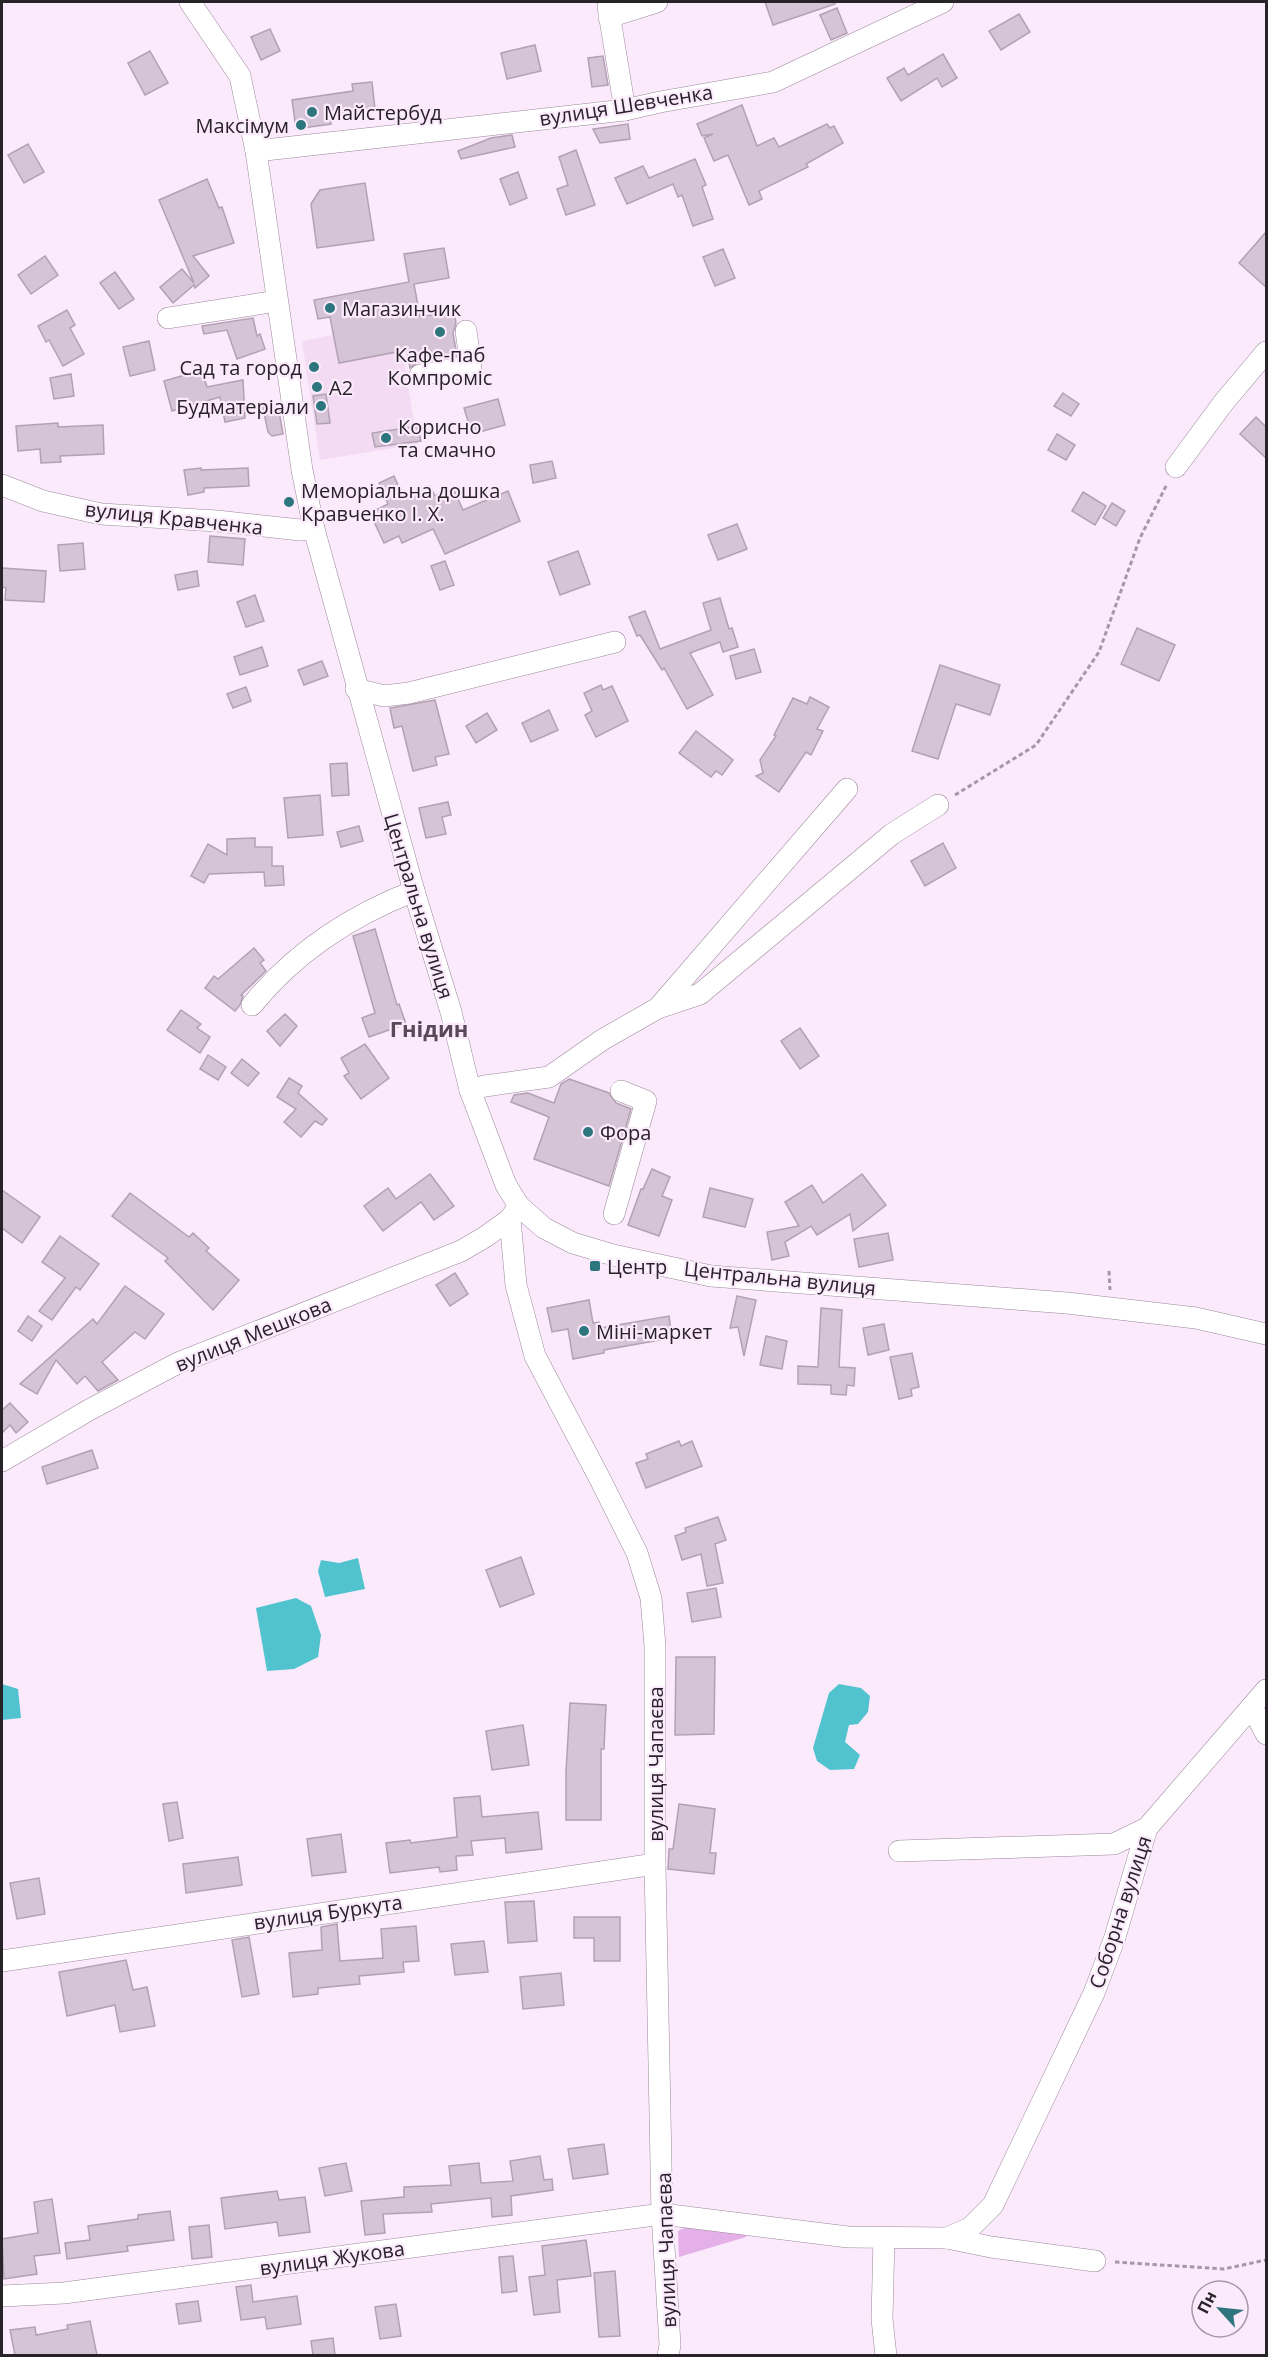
<svg xmlns="http://www.w3.org/2000/svg" width="1268" height="2357" viewBox="0 0 1268 2357" font-family="'Open Sans',sans-serif">
  <style>
    .built { fill: #f3dbf4 }
    .green { fill: #e5b0e8 }
    .water { fill: #51c3ce }
    .building { fill: #d5c4d6; stroke: #b2a1b3; stroke-width: 1.5 }
    .lines { fill: none; stroke-linecap: round; stroke-linejoin: round }
    .minor-casing { stroke: #9a899a; stroke-width: 22 }
    .path { stroke: #a598a6; stroke-width: 3; stroke-dasharray: 4.5 3; stroke-linecap: butt }
    .minor { stroke: #fff; stroke-width: 21 }
    .poi-dot { fill: #2d767d; stroke: #fbe9fc; stroke-width: 2 }
    .labels { text-anchor: middle; dominant-baseline: central; stroke-width: 4.5; stroke-linejoin: round; paint-order: stroke }
    .street-label { font-size: 20px; fill: #282229; stroke: #fbe9fc }
    .poi-label { font-size: 20px; fill: #282229; stroke: #fbe9fc; text-anchor: start }
    .quarter-label { font-size: 22px; font-weight: bold; fill: #584959; stroke: #fbe9fc }
  </style>
  <rect width="100%" height="100%" fill="#fbe9fc"/>
  <polygon class="built" points="333,335 339,363 402,351 418,444 320,460 302,341"/>
  <polygon class="green" points="688,2226 742,2230 746,2237 679,2257 678,2231"/>
  <g class="water">
    <polygon points="358,1558 365,1589 325,1597 318,1571 321,1560 339,1563"/>
    <polygon points="296,1598 311,1606 321,1635 318,1657 294,1669 267,1671 256,1608"/>
    <polygon points="2,1684 18,1689 21,1718 2,1720"/>
    <polygon points="839,1684 861,1688 870,1696 868,1712 858,1724 849,1725 845,1742 860,1755 854,1769 830,1770 817,1761 813,1748 829,1693"/>
  </g>
  <g class="building">
    <polygon points="765,2 835,2 835,4 773,25"/>
    <polygon points="837,8 847,33 831,40 820,15"/>
    <polygon points="1019,14 1030,32 1001,50 989,31"/>
    <polygon points="270,29 280,51 261,60 251,37"/>
    <polygon points="535,45 541,71 507,79 501,53"/>
    <polygon points="150,51 168,83 145,95 128,63"/>
    <polygon points="943,54 957,78 942,87 937,78 901,101 887,78 904,68 908,75"/>
    <polygon points="603,56 608,85 592,87 588,58"/>
    <polygon points="372,82 375,109 330,114 331,124 296,129 292,100 353,91 352,84"/>
    <polygon points="742,105 757,146 774,138 779,147 827,124 830,128 834,126 843,143 806,164 808,167 759,191 762,199 749,205 728,155 714,161 704,138 713,134 702,136 697,124"/>
    <polygon points="628,124 630,139 600,143 593,129"/>
    <polygon points="512,135 515,147 461,159 458,151 491,138"/>
    <polygon points="28,144 44,172 24,183 8,155"/>
    <polygon points="576,150 595,205 566,215 557,189 568,185 559,157"/>
    <polygon points="695,159 706,185 702,187 713,219 693,226 682,195 678,197 673,184 627,204 615,178 643,166 649,178"/>
    <polygon points="518,172 527,198 510,205 500,179"/>
    <polygon points="207,179 219,208 222,207 234,243 193,256 209,276 195,288 194,285 173,303 160,287 182,269 194,283 159,200"/>
    <polygon points="365,183 374,240 317,248 311,204 320,190"/>
    <polygon points="1266,232 1266,287 1239,263"/>
    <polygon points="444,248 449,278 414,284 420,317 454,311 456,323 453,333 457,356 418,362 410,368 407,350 339,363 330,317 318,319 314,300 409,282 404,254"/>
    <polygon points="723,249 735,278 715,286 703,257"/>
    <polygon points="45,256 58,275 31,294 18,275"/>
    <polygon points="115,272 134,299 119,309 100,283"/>
    <polygon points="67,310 75,325 70,328 84,354 63,366 49,340 46,342 38,326"/>
    <polygon points="253,318 257,336 260,334 265,349 237,359 227,330 204,334 202,326"/>
    <polygon points="149,341 155,370 130,376 123,347"/>
    <polygon points="202,370 207,387 243,380 245,418 225,422 220,397 172,411 164,381"/>
    <polygon points="71,374 74,396 54,399 50,378"/>
    <polygon points="1063,393 1079,404 1071,416 1054,406"/>
    <polygon points="326,394 330,423 317,424 313,396"/>
    <polygon points="498,399 505,425 472,434 464,408"/>
    <polygon points="278,406 283,434 272,436 268,432 263,408"/>
    <polygon points="1256,417 1266,427 1266,458 1240,434"/>
    <polygon points="58,423 58,427 103,425 104,454 60,456 61,462 41,463 40,449 18,451 16,426"/>
    <polygon points="418,426 421,441 375,447 372,433"/>
    <polygon points="1057,434 1075,445 1066,460 1048,450"/>
    <polygon points="552,461 556,478 533,483 530,465"/>
    <polygon points="201,468 201,470 248,468 249,486 204,488 204,492 188,495 184,470"/>
    <polygon points="394,476 404,499 430,486 435,496 453,488 463,510 508,491 520,521 445,554 433,529 402,543 399,536 384,543 370,513 388,504 379,483"/>
    <polygon points="1083,492 1106,506 1095,525 1072,511"/>
    <polygon points="1112,503 1125,511 1116,526 1103,518"/>
    <polygon points="737,524 747,549 718,560 708,535"/>
    <polygon points="210,536 245,539 243,565 208,562"/>
    <polygon points="83,543 85,569 60,571 58,545"/>
    <polygon points="578,551 590,584 560,595 548,562"/>
    <polygon points="445,561 454,585 440,590 431,566"/>
    <polygon points="2,568 46,571 44,602 5,600 6,588 2,587"/>
    <polygon points="197,571 199,586 178,590 175,575"/>
    <polygon points="255,595 264,621 246,627 237,602"/>
    <polygon points="720,598 729,629 732,628 738,647 723,652 720,642 690,653 713,695 687,709 664,668 662,670 640,635 637,636 629,617 645,611 660,649 711,630 703,603"/>
    <polygon points="1137,628 1175,645 1159,681 1121,664"/>
    <polygon points="262,647 268,666 240,675 234,657"/>
    <polygon points="754,649 761,672 736,679 730,656"/>
    <polygon points="322,661 328,676 304,685 298,670"/>
    <polygon points="940,665 1000,685 990,715 956,704 938,759 912,751"/>
    <polygon points="601,685 603,690 612,686 628,721 596,737 585,715 592,711 584,693"/>
    <polygon points="246,687 251,701 233,708 227,694"/>
    <polygon points="810,697 829,707 817,729 823,731 811,755 806,752 779,792 756,776 763,773 760,760 776,736 774,735 793,698 807,704"/>
    <polygon points="435,700 449,754 435,757 437,765 413,771 402,726 394,728 390,708"/>
    <polygon points="549,710 558,730 531,742 522,723"/>
    <polygon points="487,713 497,730 476,743 466,726"/>
    <polygon points="696,731 733,760 722,775 716,771 711,777 679,753"/>
    <polygon points="347,763 349,795 332,796 330,764"/>
    <polygon points="320,795 323,835 288,838 284,798"/>
    <polygon points="448,802 451,815 442,817 446,834 426,838 419,808"/>
    <polygon points="359,826 363,841 341,847 337,832"/>
    <polygon points="255,838 255,847 272,847 272,866 283,866 284,885 265,886 264,872 209,874 204,883 191,876 208,844 227,855 227,839"/>
    <polygon points="943,843 956,868 925,886 911,861"/>
    <polygon points="375,929 397,1005 399,1004 406,1024 369,1037 362,1018 375,1013 353,936"/>
    <polygon points="254,948 264,960 260,963 266,971 241,995 243,996 240,1005 235,1011 205,988 214,976 218,979"/>
    <polygon points="181,1010 201,1024 197,1028 210,1037 200,1053 167,1030"/>
    <polygon points="285,1014 297,1026 280,1046 267,1031"/>
    <polygon points="800,1028 819,1056 800,1069 781,1041"/>
    <polygon points="365,1044 389,1078 361,1099 344,1076 349,1073 341,1058"/>
    <polygon points="208,1055 226,1067 218,1080 200,1069"/>
    <polygon points="242,1059 259,1073 248,1086 231,1073"/>
    <polygon points="289,1078 302,1086 298,1093 327,1119 322,1125 315,1121 301,1137 284,1122 296,1109 277,1097"/>
    <polygon points="569,1079 609,1093 616,1103 631,1109 609,1186 534,1159 549,1117 511,1102 514,1095 528,1093 554,1103 561,1084"/>
    <polygon points="652,1169 670,1177 662,1196 672,1200 659,1236 628,1225 641,1189 643,1189"/>
    <polygon points="430,1174 454,1206 434,1220 421,1202 383,1231 364,1206 388,1188 396,1199"/>
    <polygon points="862,1174 886,1205 853,1231 850,1214 817,1235 811,1226 785,1242 789,1256 772,1260 767,1232 799,1226 785,1202 812,1185 823,1203"/>
    <polygon points="710,1188 753,1199 745,1227 703,1217"/>
    <polygon points="2,1190 40,1217 22,1243 2,1228"/>
    <polygon points="130,1193 189,1237 193,1233 209,1248 206,1251 239,1280 213,1310 165,1261 168,1258 112,1216"/>
    <polygon points="888,1233 893,1260 859,1267 854,1239"/>
    <polygon points="60,1236 99,1264 80,1290 76,1287 52,1320 39,1311 65,1278 42,1262"/>
    <polygon points="455,1273 468,1294 450,1306 436,1285"/>
    <polygon points="125,1286 164,1314 145,1339 135,1332 102,1362 118,1380 98,1391 85,1376 77,1384 56,1360 37,1394 20,1384 93,1319 97,1324"/>
    <polygon points="737,1296 756,1300 744,1356 738,1327 730,1328"/>
    <polygon points="589,1300 593,1323 599,1322 600,1328 669,1316 672,1338 604,1350 604,1353 573,1359 568,1329 552,1332 547,1308"/>
    <polygon points="821,1308 842,1310 839,1367 855,1368 854,1386 847,1385 846,1395 831,1394 831,1385 798,1384 798,1366 818,1367"/>
    <polygon points="28,1316 42,1326 32,1341 18,1331"/>
    <polygon points="884,1324 889,1350 868,1355 863,1328"/>
    <polygon points="766,1336 787,1341 782,1369 760,1365"/>
    <polygon points="912,1353 919,1387 911,1389 912,1396 899,1399 890,1357"/>
    <polygon points="10,1403 28,1422 16,1433 10,1425 2,1433 2,1410"/>
    <polygon points="679,1441 681,1446 692,1441 702,1466 646,1488 636,1463 648,1459 646,1454"/>
    <polygon points="92,1450 98,1468 47,1484 42,1467"/>
    <polygon points="718,1517 726,1540 715,1544 723,1583 707,1586 701,1554 682,1560 675,1536 686,1532 685,1528"/>
    <polygon points="521,1557 534,1594 500,1607 486,1570"/>
    <polygon points="716,1588 721,1617 692,1622 687,1593"/>
    <polygon points="676,1657 715,1657 714,1734 675,1735"/>
    <polygon points="570,1703 606,1705 604,1749 601,1749 601,1820 566,1820 566,1772"/>
    <polygon points="523,1725 529,1765 492,1770 486,1731"/>
    <polygon points="480,1796 482,1817 538,1812 542,1849 506,1853 505,1838 471,1841 473,1855 456,1856 457,1870 440,1872 439,1867 390,1873 386,1843 410,1840 411,1843 457,1837 454,1798"/>
    <polygon points="177,1802 183,1838 169,1841 163,1804"/>
    <polygon points="679,1804 715,1809 710,1853 716,1853 714,1874 668,1869 669,1849 673,1849"/>
    <polygon points="341,1834 346,1872 312,1876 307,1839"/>
    <polygon points="238,1857 242,1885 186,1893 183,1864"/>
    <polygon points="39,1878 45,1914 17,1919 10,1883"/>
    <polygon points="534,1901 537,1941 508,1943 505,1902"/>
    <polygon points="574,1917 620,1917 620,1961 594,1961 594,1938 574,1938"/>
    <polygon points="337,1924 340,1961 383,1958 381,1929 416,1926 419,1961 403,1962 404,1972 359,1976 360,1984 318,1988 318,1994 293,1997 289,1953 322,1950 321,1927"/>
    <polygon points="249,1937 259,1994 242,1997 232,1940"/>
    <polygon points="484,1941 488,1972 455,1975 451,1944"/>
    <polygon points="126,1960 133,1990 147,1987 155,2026 120,2032 115,2005 67,2016 59,1972"/>
    <polygon points="561,1973 564,2005 523,2009 520,1977"/>
    <polygon points="604,2144 608,2174 573,2179 568,2149"/>
    <polygon points="540,2156 544,2180 552,2179 553,2190 511,2196 512,2215 492,2217 491,2198 431,2204 432,2212 383,2214 385,2233 365,2235 361,2201 404,2197 404,2187 451,2185 449,2166 479,2163 481,2183 513,2181 510,2161"/>
    <polygon points="346,2163 352,2191 325,2196 319,2168"/>
    <polygon points="277,2191 279,2200 305,2197 310,2232 279,2236 277,2222 225,2229 221,2198"/>
    <polygon points="52,2199 60,2253 34,2256 37,2274 4,2279 2,2239 38,2233 34,2202"/>
    <polygon points="170,2211 174,2240 127,2246 128,2251 67,2259 65,2243 90,2240 88,2226 138,2219 138,2215"/>
    <polygon points="209,2225 212,2257 192,2259 189,2227"/>
    <polygon points="586,2240 591,2276 557,2280 560,2312 534,2315 529,2277 545,2275 542,2246"/>
    <polygon points="513,2256 517,2291 502,2293 499,2257"/>
    <polygon points="615,2271 620,2336 599,2337 594,2273"/>
    <polygon points="251,2285 253,2302 297,2296 301,2324 267,2329 265,2317 241,2320 236,2287"/>
    <polygon points="198,2301 201,2321 179,2324 176,2304"/>
    <polygon points="396,2304 401,2336 380,2339 375,2307"/>
    <polygon points="90,2321 97,2355 15,2355 10,2330 35,2327 36,2335 68,2329 67,2325"/>
    <polygon points="333,2338 335,2355 313,2355 311,2341"/>
  </g>
  <g class="lines">
    <g class="minor-casing">
      <g id="minor">
        <polyline points="190,2 240,76 256,151 302,470 314,529 414,891 451,1012 470,1090 506,1185 519,1206 544,1228 573,1243 613,1255 711,1276 1067,1303 1196,1318 1266,1334"/>
        <polyline points="608,7 625,110"/>
        <polyline points="609,17 657,2"/>
        <polyline points="256,151 625,110 660,102 773,82 943,2"/>
        <polyline points="168,318 277,301"/>
        <polyline points="420,375 471,366 466,331"/>
        <polyline points="1176,467 1224,402 1266,352"/>
        <polyline points="2,485 43,501 101,514 217,521 300,530 314,529"/>
        <polyline points="356,689 384,696 409,693 615,642"/>
        <path d="M252,1005C295,952 350,916 414,891"/>
        <polyline points="658,1008 700,994 892,834 938,805"/>
        <polyline points="470,1090 485,1086 549,1077 602,1040 658,1008 847,789"/>
        <polyline points="519,1206 510,1219 516,1285 535,1356 600,1479 637,1553 651,1598 655,1646 655,1864 662,2214 670,2345 668,2356"/>
        <polyline points="614,1214 646,1101 621,1091"/>
        <polyline points="2,1461 89,1410 178,1363 461,1251 485,1237 510,1219"/>
        <polyline points="1252,1707 1266,1734"/>
        <polyline points="899,1851 1114,1844 1147,1828"/>
        <polyline points="2,1961 655,1864"/>
        <polyline points="884,2238 882,2319 886,2356"/>
        <polyline points="947,2238 991,2247 1095,2261"/>
        <polyline points="2,2296 64,2293 662,2214 848,2237 947,2238 970,2228 993,2205 1094,1993 1115,1937 1147,1828 1266,1690"/>
      </g>
    </g>
    <g class="path">
      <polyline points="955,795 1036,745 1099,652 1140,538 1167,484"/>
      <polyline points="1109,1271 1110,1290"/>
      <polyline points="1115,2262 1224,2269 1266,2260"/>
    </g>
    <use href="#minor" class="minor"/>
  </g>
  <g class="poi-dot">
    <circle cx="312" cy="112" r="6"/>
    <circle cx="301" cy="125" r="6"/>
    <circle cx="330" cy="308" r="6"/>
    <circle cx="440" cy="332" r="6"/>
    <circle cx="314" cy="367" r="6"/>
    <circle cx="317" cy="387" r="6"/>
    <circle cx="321" cy="406" r="6"/>
    <circle cx="386" cy="438" r="6"/>
    <circle cx="289" cy="502" r="6"/>
    <circle cx="588" cy="1132" r="6"/>
    <rect x="589" y="1260" width="12" height="12" rx="3"/>
    <circle cx="584" cy="1331" r="6"/>
  </g>
  <g class="labels">
    <g class="street-label">
      <text transform="translate(626 105) rotate(-9)">вулиця Шевченка</text>
      <text transform="translate(174 518) rotate(6)">вулиця Кравченка</text>
      <text transform="translate(419 906) rotate(73)">Центральна вулиця</text>
      <text transform="translate(780 1278) rotate(6)">Центральна вулиця</text>
      <text transform="translate(253 1334) rotate(-22)">вулиця Мешкова</text>
      <text transform="translate(655 1764) rotate(-90)">вулиця Чапаєва</text>
      <text transform="translate(328 1912) rotate(-8)">вулиця Буркута</text>
      <text transform="translate(1120 1912) rotate(-72)">Соборна вулиця</text>
      <text transform="translate(666 2250) rotate(-92)">вулиця Чапаєва</text>
      <text transform="translate(332 2258) rotate(-8)">вулиця Жукова</text>
    </g>
    <g class="poi-label">
      <text x="324" y="112">Майстербуд</text>
      <text x="289" y="125" text-anchor="end">Максімум</text>
      <text x="342" y="308">Магазинчик</text>
      <text x="440" y="354" text-anchor="middle">Кафе-паб<tspan x="440" dy="23">Компроміс</tspan></text>
      <text x="302" y="367" text-anchor="end">Сад та город</text>
      <text x="329" y="387">А2</text>
      <text x="309" y="406" text-anchor="end">Будматеріали</text>
      <text x="398" y="426">Корисно<tspan x="398" dy="23">та смачно</tspan></text>
      <text x="301" y="490">Меморіальна дошка<tspan x="301" dy="23">Кравченко І. Х.</tspan></text>
      <text x="600" y="1132">Фора</text>
      <text x="607" y="1266">Центр</text>
      <text x="596" y="1331">Міні-маркет</text>
    </g>
    <g class="quarter-label">
      <text x="429" y="1028">Гнідин</text>
    </g>
  </g>
  <rect width="1268" height="2357" fill="none" stroke="#282229" stroke-width="6"/>
  <g transform="translate(1220 2309) rotate(297)"><circle r="28" fill="#fbe9fc" stroke="#a799a8" stroke-width="1.5"/>
  <path d="M0-4.5L10 22L0 15L-10 22Z" fill="#2d767d"/>
  <text y="-9" font-size="16" font-weight="bold" text-anchor="middle" fill="#282229">Пн</text>
  </g>
</svg>
